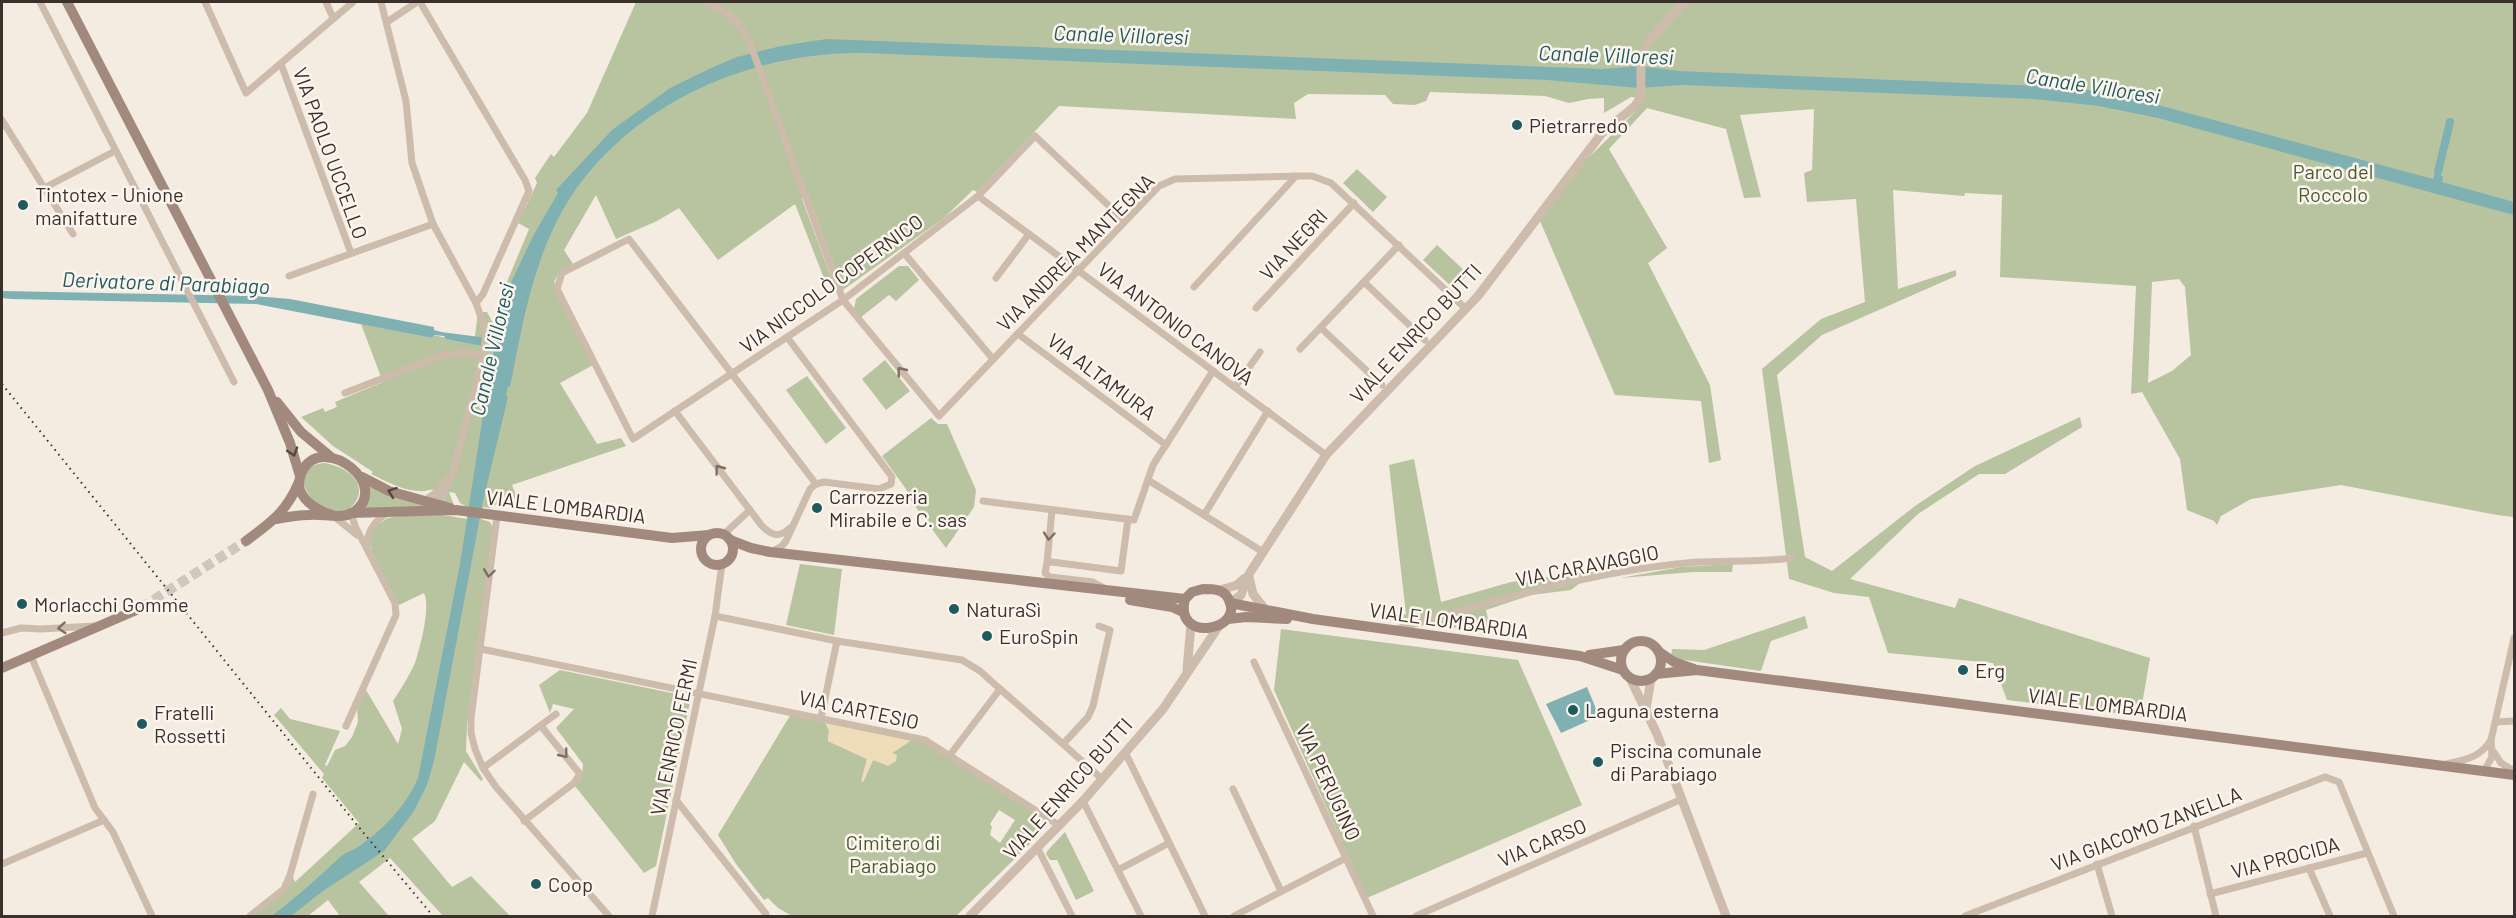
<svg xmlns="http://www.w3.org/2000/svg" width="2516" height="918" viewBox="0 0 2516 918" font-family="Barlow,sans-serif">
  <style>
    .green { fill: #b8c4a0; fill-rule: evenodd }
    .sand { fill: #efdcb8 }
    .water { fill: #7fb0b2 }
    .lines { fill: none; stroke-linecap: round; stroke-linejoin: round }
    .canal { stroke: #7fb0b2; stroke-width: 8 }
    .secondary-tunnel { stroke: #cfc6bd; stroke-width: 10; stroke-dasharray: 10 5; stroke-linecap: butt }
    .minor { stroke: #cdbbac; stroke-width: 7 }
    .tertiary { stroke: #cdbbac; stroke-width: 9 }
    .secondary { stroke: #a18a7d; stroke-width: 10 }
    .rail { stroke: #3b302b; stroke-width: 2; stroke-dasharray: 1.5 4.5; stroke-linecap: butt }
    .oneway { stroke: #7d6f65 }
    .oneway2 { stroke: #544640 }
    .poi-dot { fill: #1f5a5e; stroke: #fbf5ee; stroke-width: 2 }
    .labels { text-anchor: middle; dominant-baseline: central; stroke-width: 5; stroke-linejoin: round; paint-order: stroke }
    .poi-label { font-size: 20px; fill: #3b302b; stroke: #fbf5ee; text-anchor: start }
    .street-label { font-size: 20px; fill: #3b302b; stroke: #fbf5ee }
    .park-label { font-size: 20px; fill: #4a5a2e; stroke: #fbf5ee }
    .water-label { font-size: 21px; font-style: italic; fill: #1f5a5e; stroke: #fbf5ee }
  </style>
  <rect width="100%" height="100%" fill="#f4ebe1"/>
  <g class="green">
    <path d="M636,2H705L711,4L713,2H2514V517L2497,515L2341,485L2251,499L2221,516L2217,525L2214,521L2187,510L2180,459L2142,392L2131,394L2136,286L2000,277L2002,195L1965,193L1964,196L1893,190L1898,289L1956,270V276L1822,335L1777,375L1805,557L1832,571L1915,506L1975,466L2080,417L2082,427L2005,474H1979L1918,514L1850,579L1955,608L1959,598L2150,658L2140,716L2007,700L1993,663L1888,653L1869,597L1834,593L1789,579L1762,369L1821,319L1865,302L1856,199L1807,202L1804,173L1812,170L1814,109L1740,115L1761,197L1744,198L1726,129L1647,108L1609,149L1667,248L1648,263L1710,385L1721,460L1709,463L1701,401L1615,395L1540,221L1581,165L1635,112L1640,98L1631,97L1604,113V98L1588,99L1569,103L1545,96L1430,92L1426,101L1415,105L1393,104L1385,95L1308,94L1294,103L1296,119L1059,106L977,192L973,190L944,218L843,290L808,194L802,199L832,280L825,281L795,204L718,260L679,208L657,221L616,239L596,195L564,250L573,264L559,273L554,282L595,364L560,383L597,444L621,438L626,446L512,485L520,505L501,503L499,507H497V504L490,508L483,507L481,519L490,522L493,528L467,725L466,751L483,779L481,781L464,762L435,821L412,839L452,887L471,876L510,916H443L390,858L359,882L389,916H340L328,900L308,916H252L275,898L292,875L295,882L359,823L322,778L324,774L318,767L274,715L281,708L290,719L340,731L325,765L327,766L335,750L345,746L352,737L358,722L357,708L366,690L398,744L402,729L393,701C401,689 409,676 415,663C420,648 431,607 424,593L399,605L372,553L370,543L371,534L376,526L388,518L400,516L443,515L467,519L469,508L460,503L455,493L449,492L454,505L443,503L448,491L437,501L431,500L441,490C430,488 427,492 418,491C401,490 386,481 371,474L373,472L333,446L301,417L323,408L325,412L337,407L335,402L383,382L361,324L432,338L433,335L474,344L478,312H487L494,325L507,282L529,229L518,223L537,183L535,178L551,154L554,157L587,113ZM2179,279L2185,287L2191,355L2172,371L2148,383L2152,282Z"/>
    <polygon points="1357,169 1387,197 1373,212 1343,183"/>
    <polygon points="1437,245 1468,274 1454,289 1423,260"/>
    <polygon points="899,266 908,266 919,280 896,301 889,295 861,317 854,309 856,299"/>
    <polygon points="885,360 910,391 886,410 862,379"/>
    <polygon points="807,376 846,428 826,444 786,390"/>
    <polygon points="931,418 938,424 947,424 976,490 974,507 946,548 909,498 906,489 882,456"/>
    <polygon points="1414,459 1441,602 1511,582 1597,570 1571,590 1531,595 1486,610 1491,632 1386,619 1406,614 1389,465"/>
    <path d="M324,463C351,467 374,489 347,511C343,512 337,513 333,512C307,506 287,467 324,463Z"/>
    <polygon points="369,486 396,498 432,507 362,512 368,501"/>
    <polygon points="800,564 842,569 834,635 786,625"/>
    <polygon points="1733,564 1732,572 1693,572 1620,578 1681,567"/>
    <polygon points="1805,616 1808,628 1771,641 1761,671 1671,658 1672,649 1704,650"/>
    <polygon points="1281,629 1518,660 1582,805 1367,898 1274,690"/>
    <polygon points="560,670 691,697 656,866 644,873 575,786 582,778 583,764 556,728 574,709 553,704 550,713 539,685"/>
    <path d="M791,714L825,722L829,731L828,741L867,759L863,782L873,760L894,762L892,753L913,739L925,742L1040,816L1041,833L956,916H792L778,908L768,898L764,900L736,864L718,835ZM999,810L1015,820L1000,843L990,835L992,827L990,824Z"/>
    <polygon points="1065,832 1094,891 1076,900 1057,860 1050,860 1046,854 1048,850"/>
  </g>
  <polygon class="sand" points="825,722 913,739 892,753 897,755 896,761 888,766 873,760 863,782 861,781 867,759 828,741 829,731"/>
  <g class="water">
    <path d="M827,39L1603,69L1639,66L1679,71L2063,87L2103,92L2147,102L2433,179L2435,174L2443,176L2442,182L2514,202V215L2158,118L2099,106L2034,99L1683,85L1639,88L1547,80L864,53C743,51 610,112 555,225C530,276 521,332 510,387L508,386L506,396L508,397L483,501L434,761L427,785L414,811L384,851L323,891L291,916H272C295,898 317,879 338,859C344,853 352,851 358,847C382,831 407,805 418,778L460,564L485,402L494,360L493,348L446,339L444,336L434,335L432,338L256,304L11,299L2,298V291L255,296L290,299L434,327V330L441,332L495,339L508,289L533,236L558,193L556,190L612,130L670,88L711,68L737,57L781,46Z"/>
    <polygon points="1587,687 1599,716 1561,733 1546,704"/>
  </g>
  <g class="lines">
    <polyline class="canal" points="2438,172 2450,122"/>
    <polyline class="secondary-tunnel" points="141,608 246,541"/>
    <g class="minor">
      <polyline points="40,2 234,382"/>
      <polyline points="205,2 246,93 353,2"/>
      <polyline points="326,2 333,18"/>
      <polyline points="381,2 406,101 412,163 433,224 476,303 486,332 483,356 453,472 437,507"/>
      <polyline points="420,2 525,180 529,191 483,294 476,303"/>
      <path d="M705,2C726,10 740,22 750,43L843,300L939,416L1159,186L1175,179L1301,176H1312L1331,183L1466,309"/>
      <polyline points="387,22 417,2"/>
      <polyline points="281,64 351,253"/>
      <polyline points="2,120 73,234"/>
      <polyline points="44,188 115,151"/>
      <polyline points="978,196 1326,455"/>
      <polyline points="904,253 993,359"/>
      <polyline points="289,276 433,224"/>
      <polyline points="996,278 1029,234"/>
      <polyline points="1364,282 1425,340"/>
      <polyline points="1194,287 1296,176"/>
      <polyline points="1256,308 1354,203"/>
      <polyline points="1321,328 1382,385"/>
      <polyline points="1018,334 1166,445"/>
      <polyline points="787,337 892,477 891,484 879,489 824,482 816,484"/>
      <polyline points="1300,349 1399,245"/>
      <polyline points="1235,387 1260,352"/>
      <polyline points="345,393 440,356 463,353 483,356"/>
      <path d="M675,411L762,526C773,536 779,538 790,528"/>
      <polyline points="1148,480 1263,552"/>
      <polyline points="424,501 435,493 448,479"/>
      <polyline points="983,501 1134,520 1153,465 1213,371"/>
      <polyline points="1204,515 1268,411"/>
      <polyline points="497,516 471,718 471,733 475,749 483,768 496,787 609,916"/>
      <polyline points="336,518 357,535"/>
      <polyline points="723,535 750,510"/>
      <path d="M367,547C367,531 374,522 387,513"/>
      <polyline points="773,551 782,546 786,541 810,489 816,484 629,239 562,273 557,289 633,439 843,300 978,196 1035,136 1125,221"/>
      <polyline points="1047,563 1052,510"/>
      <polyline points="1104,588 1093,582 1050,577 1045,573 1047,563 1052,562 1121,571 1128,519"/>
      <polyline points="715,616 837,641 962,660 980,671 1000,689"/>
      <polyline points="1099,626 1110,630 1093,706 1088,717 1063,744 1102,779"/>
      <path d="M1397,629C1492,602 1588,572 1687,563C1721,560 1757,563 1792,558"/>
      <polyline points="2,633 21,628 41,629 94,626"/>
      <polyline points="481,649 925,740 1060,826"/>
      <polyline points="31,656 95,808 113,832 152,916"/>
      <polyline points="1254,662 1373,916"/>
      <polyline points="821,718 837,641"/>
      <polyline points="2496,722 2514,721"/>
      <polyline points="346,726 396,615 395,603 355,526 351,513"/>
      <polyline points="2493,751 2501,763 2514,771"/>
      <polyline points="1125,752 1205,916"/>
      <polyline points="950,755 1000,689 1063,744"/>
      <path d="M2445,764C2465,760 2480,758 2491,740"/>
      <polyline points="483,768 556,714"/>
      <polyline points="2484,771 2492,757 2491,740 2514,638"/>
      <polyline points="1233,789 1281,891"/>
      <polyline points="676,800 766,914 765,916"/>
      <polyline points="1083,801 1141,916"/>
      <polyline points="524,821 574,783 580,774 541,726"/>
      <polyline points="2194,826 2216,916"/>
      <polyline points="1038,849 1072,916"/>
      <polyline points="2,864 104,820"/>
      <polyline points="2097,864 2112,916"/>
      <polyline points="2309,868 2330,916"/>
      <polyline points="1118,870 1169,843"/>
      <polyline points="2210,894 2367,853"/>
      <polyline points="250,916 284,889 290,875 313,794"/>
      <polyline points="652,916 715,616 722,564"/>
      <polyline points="1234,916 1346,858"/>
      <polyline points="1416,916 1682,799"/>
      <polyline points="1965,916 2325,777 2339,782 2394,916"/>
    </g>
    <g class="tertiary">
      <polyline points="1249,577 1253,594 1265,609"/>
      <polyline points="1220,590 1237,585 1245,578"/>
      <polyline points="1230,603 1241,595 1249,574 1326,455 1478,296 1602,133 1635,106 1641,97 1641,54 1649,41 1684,2"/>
      <polyline points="1187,670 1191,624"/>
      <polyline points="1630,678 1657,734 1726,916"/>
      <polyline points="1646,709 1651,679"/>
      <polyline points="970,916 1083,801 1163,709 1219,626"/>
    </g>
    <g class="secondary">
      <polyline points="67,2 268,390 290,443 300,476"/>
      <polyline points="277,402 301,432 331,457"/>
      <polyline points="362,477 389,491 450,508"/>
      <polyline points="351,513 456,510 672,538 709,535"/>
      <path d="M276,519C287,517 298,515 308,515C322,513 342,520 354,512C391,485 326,435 304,468C300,474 298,483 300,490C305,503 320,511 332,515"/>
      <circle cx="717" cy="549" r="16"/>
      <polyline points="730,540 751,548 770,552 1185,599"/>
      <path d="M246,541C272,522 286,512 299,482"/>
      <path d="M1203,589C1213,589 1223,589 1228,598C1247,631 1173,644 1185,599L1192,592Z"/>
      <polyline points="1130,600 1172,607 1183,612"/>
      <polyline points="1230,603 1313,619 1580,656 1623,670"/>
      <polyline points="1228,619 1246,617 1287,619"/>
      <circle cx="1641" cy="661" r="20"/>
      <polyline points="1658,651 1674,662 1694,669"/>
      <polyline points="1589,655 1624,650"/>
      <polyline points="2,668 141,608"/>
      <polyline points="1656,674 1697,670 2514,775"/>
    </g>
    <polyline class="rail" points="2,384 357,825 433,916"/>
  </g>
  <defs><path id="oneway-chevron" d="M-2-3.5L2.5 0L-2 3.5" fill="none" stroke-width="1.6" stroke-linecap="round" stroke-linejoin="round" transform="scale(1.5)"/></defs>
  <g class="oneway">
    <use href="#oneway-chevron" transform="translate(901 371) rotate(-129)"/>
    <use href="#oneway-chevron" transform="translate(719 469) rotate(-127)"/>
    <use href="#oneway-chevron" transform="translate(1049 536) rotate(95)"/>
    <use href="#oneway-chevron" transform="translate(489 573) rotate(98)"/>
    <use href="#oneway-chevron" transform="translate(62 628) rotate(176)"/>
    <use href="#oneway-chevron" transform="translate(564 754) rotate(51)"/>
  </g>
  <g class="oneway2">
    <use href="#oneway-chevron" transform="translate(293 452) rotate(72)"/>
    <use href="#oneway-chevron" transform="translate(392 492) rotate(-159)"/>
  </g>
  <g class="poi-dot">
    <circle cx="1517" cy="125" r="6"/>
    <circle cx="23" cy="205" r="6"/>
    <circle cx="817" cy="508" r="6"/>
    <circle cx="22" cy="604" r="6"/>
    <circle cx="954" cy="609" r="6"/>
    <circle cx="987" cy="636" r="6"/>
    <circle cx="1963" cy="670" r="6"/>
    <circle cx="1573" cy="710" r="6"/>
    <circle cx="142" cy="724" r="6"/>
    <circle cx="1598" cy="762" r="6"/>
    <circle cx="536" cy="884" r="6"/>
  </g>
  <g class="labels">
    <g class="poi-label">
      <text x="1529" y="125">Pietrarredo</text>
      <text x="35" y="194">Tintotex - Unione<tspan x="35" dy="23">manifatture</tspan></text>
      <text x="829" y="496">Carrozzeria<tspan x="829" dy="23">Mirabile e C. sas</tspan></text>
      <text x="34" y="604">Morlacchi Gomme</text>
      <text x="966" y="609">NaturaSì</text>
      <text x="999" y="636">EuroSpin</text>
      <text x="1975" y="670">Erg</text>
      <text x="1585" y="710">Laguna esterna</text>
      <text x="154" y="712">Fratelli<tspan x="154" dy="23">Rossetti</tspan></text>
      <text x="1610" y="750">Piscina comunale<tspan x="1610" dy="23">di Parabiago</tspan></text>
      <text x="548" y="884">Coop</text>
    </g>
    <g class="street-label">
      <text transform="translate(331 153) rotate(70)">VIA PAOLO UCCELLO</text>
      <text transform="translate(1293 244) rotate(-47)">VIA NEGRI</text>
      <text transform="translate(1075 252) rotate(-45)">VIA ANDREA MANTEGNA</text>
      <text transform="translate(831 283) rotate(-36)">VIA NICCOLÒ COPERNICO</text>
      <text transform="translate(1176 323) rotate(37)">VIA ANTONIO CANOVA</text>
      <text transform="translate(1415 333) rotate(-47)">VIALE ENRICO BUTTI</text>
      <text transform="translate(1102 376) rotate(37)">VIA ALTAMURA</text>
      <text transform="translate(566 506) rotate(7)">VIALE LOMBARDIA</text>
      <text transform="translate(1587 565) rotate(-11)">VIA CARAVAGGIO</text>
      <text transform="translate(1449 620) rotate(8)">VIALE LOMBARDIA</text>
      <text transform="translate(2108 704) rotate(7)">VIALE LOMBARDIA</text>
      <text transform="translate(859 709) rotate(12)">VIA CARTESIO</text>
      <text transform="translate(673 737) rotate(-78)">VIA ENRICO FERMI</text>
      <text transform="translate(1329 782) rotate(65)">VIA PERUGINO</text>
      <text transform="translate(1067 788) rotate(-48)">VIALE ENRICO BUTTI</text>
      <text transform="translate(2146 828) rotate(-21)">VIA GIACOMO ZANELLA</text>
      <text transform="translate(1542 842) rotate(-23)">VIA CARSO</text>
      <text transform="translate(2285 857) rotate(-15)">VIA PROCIDA</text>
    </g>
    <g class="park-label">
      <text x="2333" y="171">Parco del<tspan x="2333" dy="23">Roccolo</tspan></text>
      <text x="893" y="842">Cimitero di<tspan x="893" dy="23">Parabiago</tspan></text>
    </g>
    <g class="water-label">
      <text transform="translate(1121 34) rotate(2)">Canale Villoresi</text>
      <text transform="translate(1606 54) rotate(2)">Canale Villoresi</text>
      <text transform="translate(2093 85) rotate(9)">Canale Villoresi</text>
      <text transform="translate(166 282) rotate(2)">Derivatore di Parabiago</text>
      <text transform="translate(491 349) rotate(-77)">Canale Villoresi</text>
    </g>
  </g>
  <rect width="2516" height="918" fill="none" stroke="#3b302b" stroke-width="6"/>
</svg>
